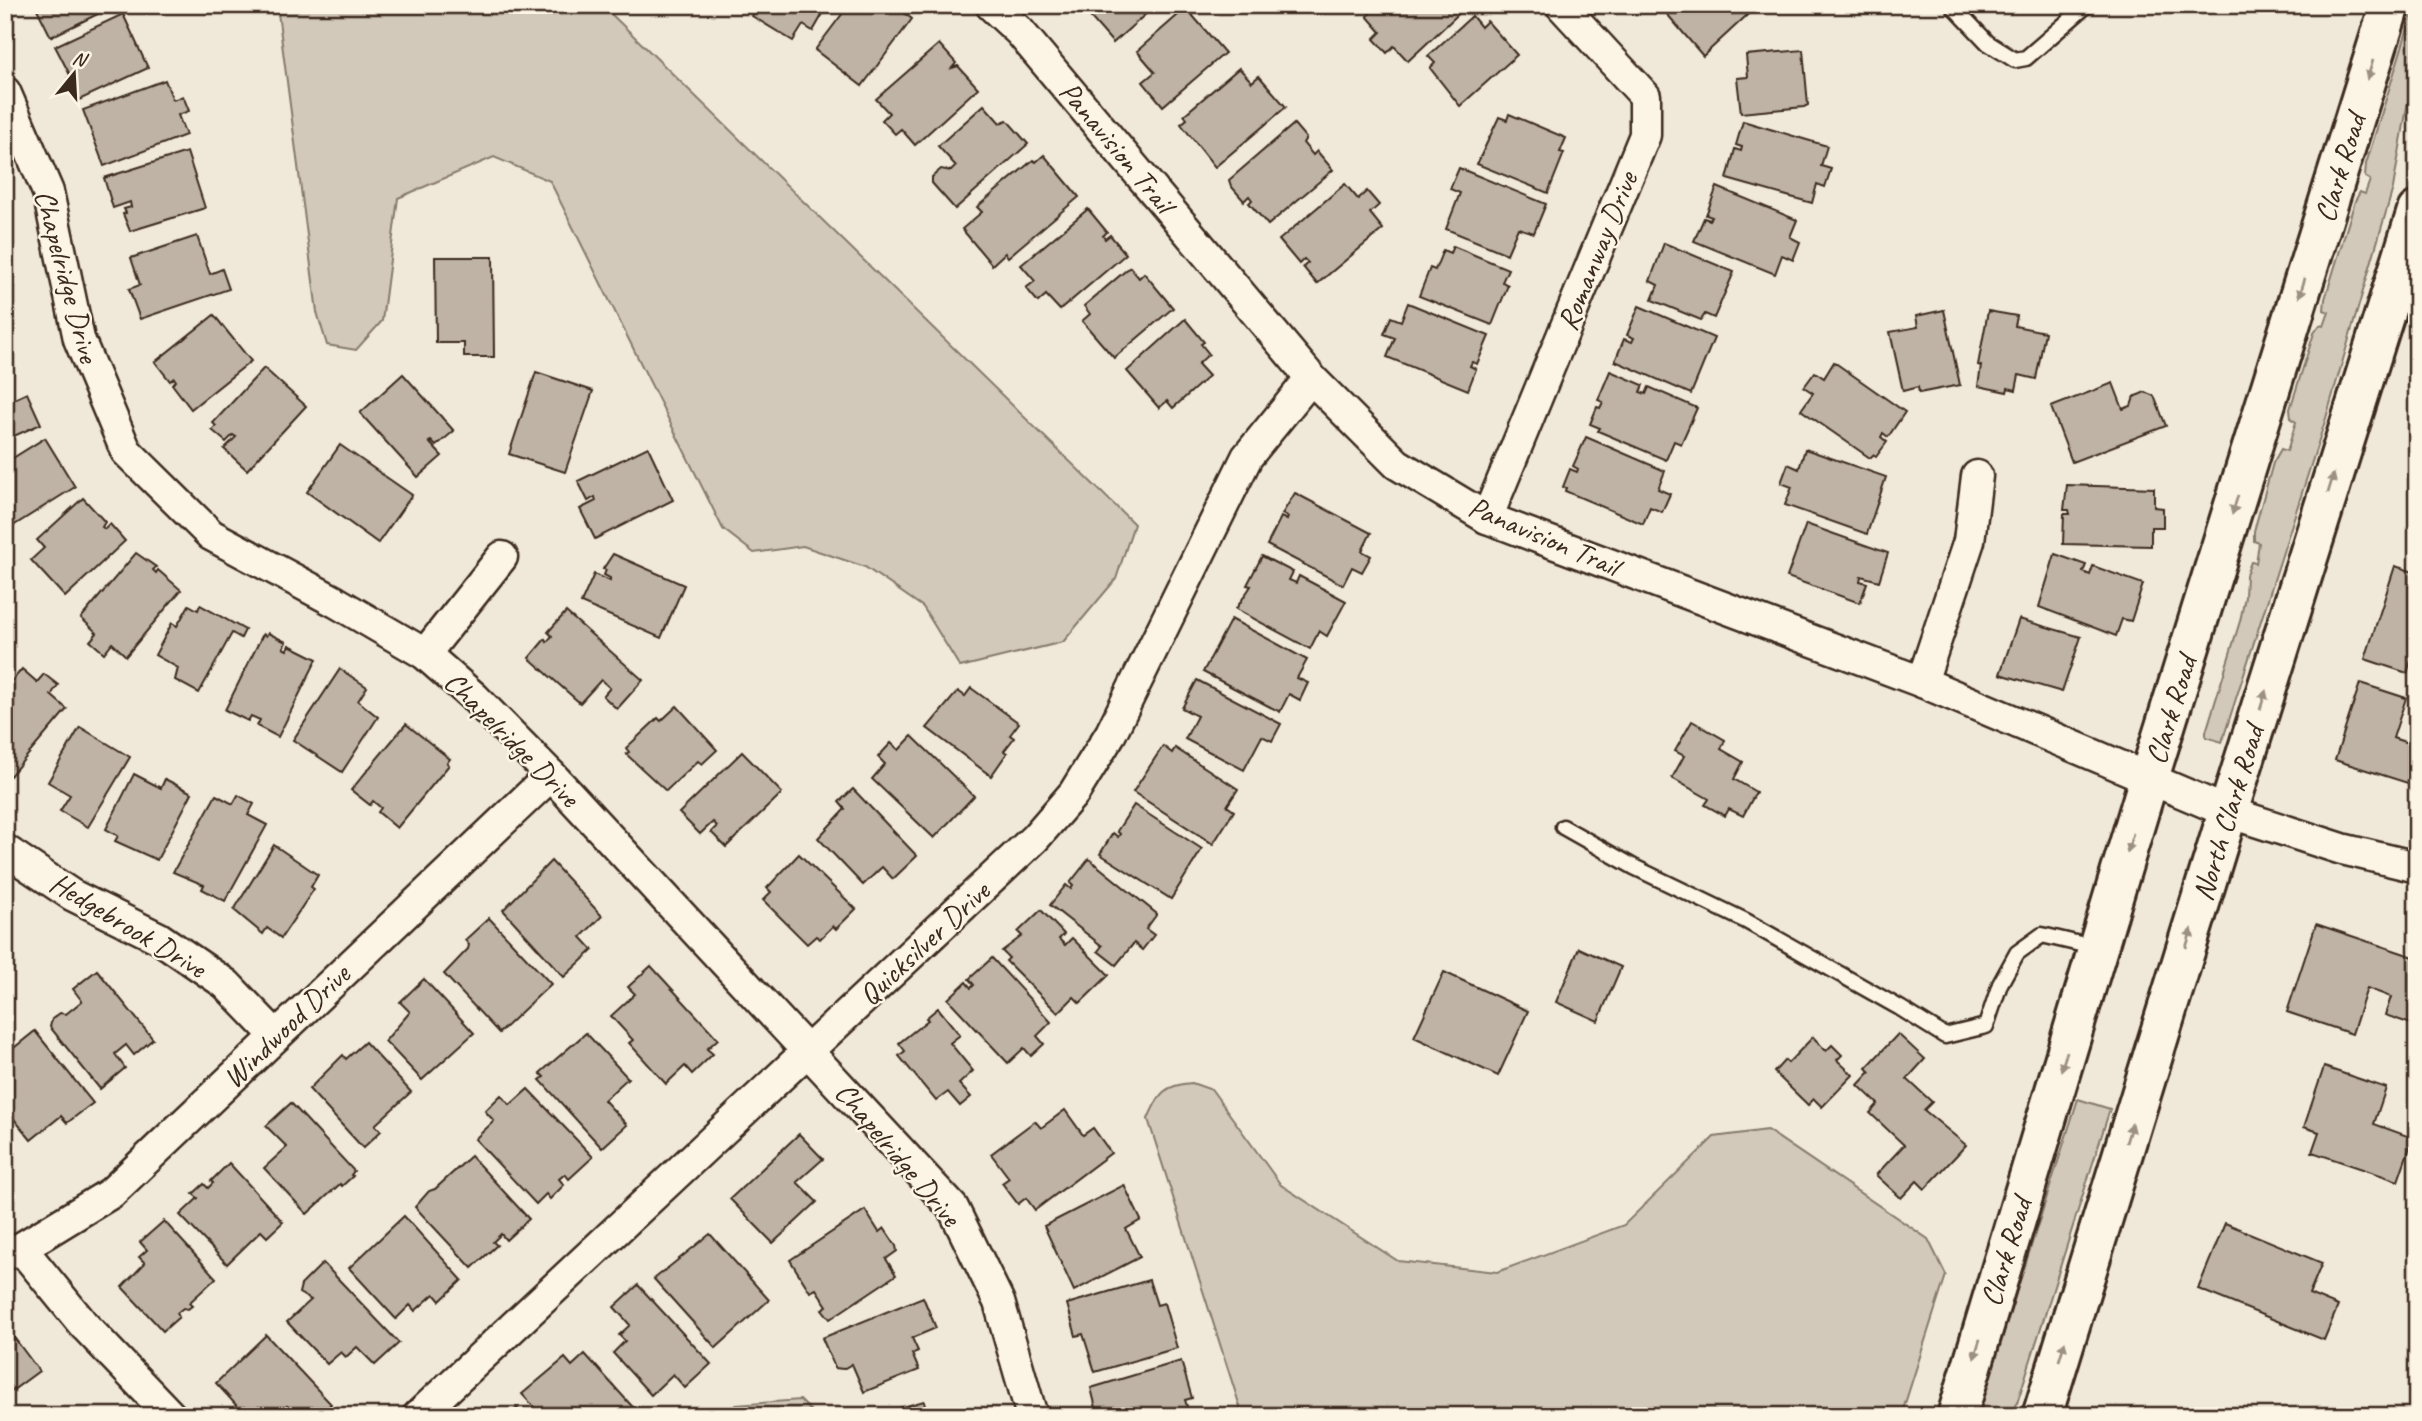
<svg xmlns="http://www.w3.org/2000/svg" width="2422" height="1421" viewBox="0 0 2422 1421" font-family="Caveat,sans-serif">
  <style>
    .green { fill: #d2c9ba; stroke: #867a6c; stroke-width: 2 }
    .building { fill: #beb3a4; stroke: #3b2a1e; stroke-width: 2 }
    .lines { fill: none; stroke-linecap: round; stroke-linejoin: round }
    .lane-casing { stroke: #3b2a1e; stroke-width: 19 }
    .street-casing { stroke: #3b2a1e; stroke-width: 35 }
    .secondary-casing { stroke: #3b2a1e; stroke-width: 44 }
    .lane { stroke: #fcf5e5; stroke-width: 14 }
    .street { stroke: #fcf5e5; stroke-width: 30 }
    .secondary { stroke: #fcf5e5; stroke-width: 38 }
    .oneway { fill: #9c9082 }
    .labels { text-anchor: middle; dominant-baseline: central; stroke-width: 5; stroke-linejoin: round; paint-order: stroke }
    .street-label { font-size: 30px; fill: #3b2a1e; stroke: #fcf5e5 }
  </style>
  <rect width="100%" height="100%" fill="#f0e9d9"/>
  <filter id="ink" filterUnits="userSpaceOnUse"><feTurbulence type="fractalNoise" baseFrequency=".0143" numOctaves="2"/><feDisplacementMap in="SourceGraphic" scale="14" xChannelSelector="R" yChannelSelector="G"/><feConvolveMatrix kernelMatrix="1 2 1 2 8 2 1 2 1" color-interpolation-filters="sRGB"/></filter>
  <g filter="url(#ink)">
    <g class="green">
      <polygon points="277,5 602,5 1134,524 1116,579 1063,642 960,667 923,607 865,567 803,546 754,553 723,529 550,181 494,157 398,198 382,321 356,350 327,345 317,312"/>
      <polygon points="2415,5 2417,71 2407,107 2393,188 2326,418 2222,742 2206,737 2206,732 2240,621 2245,597 2246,575 2251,562 2256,563 2259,543 2254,541 2254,531 2273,463 2281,449 2287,451 2296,422 2291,419 2290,409 2314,333 2320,325 2324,326 2329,312 2324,310 2325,299 2355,201 2360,192 2365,194 2370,180 2365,177 2366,164"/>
      <path d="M1192,1083L1212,1090L1281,1185L1398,1261L1497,1272L1624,1225L1714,1137L1767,1130L1928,1239L1946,1275L1901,1416H1243L1148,1119C1159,1093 1164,1085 1192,1083Z"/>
      <polygon points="2078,1099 2110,1109 2013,1416 1977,1416"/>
      <polygon points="800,1400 816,1416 726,1416 736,1405"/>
    </g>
    <g class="building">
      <polygon points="35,5 116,5 51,37"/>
      <polygon points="759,5 828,5 813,31 803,25 793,41 752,16"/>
      <polygon points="849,5 894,5 912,19 862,86 815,50"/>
      <polygon points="1085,5 1156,5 1113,43 1085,11 1088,9"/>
      <polygon points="1379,5 1468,5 1408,61 1394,46 1387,53 1374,39 1381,32 1367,16"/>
      <polygon points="1671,5 1758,5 1703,56 1667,14 1674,8"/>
      <polygon points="1186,8 1225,53 1163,106 1143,82 1155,72 1137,51"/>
      <polygon points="123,14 148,68 79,100 68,78 71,77 55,46"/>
      <polygon points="1472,16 1481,27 1487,21 1517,55 1460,106 1430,68 1435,63 1428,56"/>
      <polygon points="939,44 956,63 952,68 958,66 978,88 915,145 901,129 895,134 882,120 889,113 876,99"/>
      <polygon points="1803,50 1808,105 1804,107 1741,113 1737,78 1748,77 1746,55"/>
      <polygon points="1239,68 1252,82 1259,76 1286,107 1215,167 1181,124 1187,119 1184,115"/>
      <polygon points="165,80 173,100 183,96 189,111 178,115 186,135 104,166 83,110"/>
      <polygon points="984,105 1000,123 1007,120 1028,144 955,209 932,183 932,177 941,169 951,171 956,166 938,146"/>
      <polygon points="1509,114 1566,138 1560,152 1564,153 1548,193 1477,164 1499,117 1507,120"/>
      <polygon points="1743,121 1827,146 1821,166 1831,169 1825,187 1817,184 1812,203 1727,179 1735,149 1741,151 1742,147 1736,145"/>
      <polygon points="1294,124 1306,138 1303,143 1313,155 1317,151 1333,170 1268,225 1249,203 1252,200 1249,196 1244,201 1231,186 1229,180"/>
      <polygon points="187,152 205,208 130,231 123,214 126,213 124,209 131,207 130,202 113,208 104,178"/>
      <polygon points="1044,155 1079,197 1008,257 1005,253 992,265 962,229 982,212 977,207 1033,160 1036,162"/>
      <polygon points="1459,168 1546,204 1534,233 1518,228 1507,254 1446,229 1460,193 1450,189"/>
      <polygon points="1345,184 1358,199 1367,191 1379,205 1370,213 1383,229 1317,284 1303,267 1308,263 1304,259 1299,264 1279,240"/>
      <polygon points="1717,187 1797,220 1790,237 1800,242 1793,260 1782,255 1775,274 1694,241 1704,218 1710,220 1712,217 1706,215"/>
      <polygon points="1088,209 1107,232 1103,236 1105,239 1110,235 1126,254 1060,310 1046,295 1038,302 1026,288 1035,281 1021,265"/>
      <polygon points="197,236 210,274 222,269 229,289 140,319 129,289 140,285 131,258"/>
      <polygon points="1664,243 1734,272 1714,318 1705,314 1701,320 1652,300 1658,285 1650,281"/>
      <polygon points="1453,246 1508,269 1502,282 1508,285 1492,325 1419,296 1430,268 1435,270 1443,250 1450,253"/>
      <polygon points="435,257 493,257 494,357 464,357 464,343 436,343"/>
      <polygon points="1130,267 1139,278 1144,273 1173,308 1114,358 1082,321 1090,314 1084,306"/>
      <polygon points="1408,303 1489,336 1477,364 1472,362 1470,366 1476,369 1468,390 1387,357 1395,338 1384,334 1391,317 1401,321"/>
      <polygon points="1639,306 1714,338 1691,394 1615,361 1624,339 1632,342 1634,338 1627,335"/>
      <polygon points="1944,310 1960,385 1919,393 1918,387 1903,391 1890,332 1918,327 1916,316"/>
      <polygon points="1988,311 2017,316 2015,326 2045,332 2036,379 2019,375 2016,390 2008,388 2007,392 1978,386 1981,366 1978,365"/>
      <polygon points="214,315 251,361 191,409 172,384 176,381 174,378 170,381 155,362"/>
      <polygon points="1185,319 1204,342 1201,344 1209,354 1198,364 1209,376 1173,408 1167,401 1159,408 1127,371"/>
      <polygon points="1834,362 1905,412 1888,437 1883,433 1881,437 1887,442 1876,457 1873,455 1870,458 1801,410 1813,393 1804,387 1815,372 1824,378"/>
      <polygon points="264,368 306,406 247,470 224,449 236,437 233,435 226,442 212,430 216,426 213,423"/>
      <polygon points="1610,371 1643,385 1640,392 1646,394 1649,387 1697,408 1681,444 1674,441 1666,460 1598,431 1600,428 1590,424 1597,407 1600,408 1603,402 1598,400"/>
      <polygon points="536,372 593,391 565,472 509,454"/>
      <polygon points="403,374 454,431 436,446 431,441 429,442 442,456 418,477 360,413"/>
      <polygon points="2113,383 2123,409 2131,406 2134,397 2145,392 2154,396 2166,426 2072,462 2051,407"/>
      <polygon points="5,387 12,400 27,393 41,424 5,440"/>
      <polygon points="1586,437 1665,471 1658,489 1670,494 1662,512 1650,507 1643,524 1565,491 1566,488 1563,487 1570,469 1577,472 1578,469 1573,466"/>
      <polygon points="45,438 75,487 5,531 5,463"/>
      <polygon points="340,445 412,495 378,543 307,492"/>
      <polygon points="648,447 673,500 595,539 580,509 596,501 595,497 588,501 578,481"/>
      <polygon points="1805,449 1886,477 1867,534 1785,505 1792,487 1781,483 1788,464 1799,469"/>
      <polygon points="2067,485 2154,488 2154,507 2163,508 2163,527 2151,527 2151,546 2063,544 2064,514 2070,514 2069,510 2064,510"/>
      <polygon points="1295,493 1371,533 1362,551 1371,556 1362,572 1352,567 1343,585 1267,545 1281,517 1287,520 1288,517 1282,514"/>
      <polygon points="83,498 105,522 102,527 105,529 110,524 125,541 65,597 31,560 44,548 37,540"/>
      <polygon points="1806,524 1888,553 1879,581 1861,576 1860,581 1867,583 1860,603 1787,577"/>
      <polygon points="136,553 156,567 153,570 156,573 158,570 181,590 126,656 112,643 104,653 90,641 97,633 81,618"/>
      <polygon points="613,554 684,585 661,638 581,603 594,574 610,581 610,578 604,575 606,570 603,569"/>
      <polygon points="2055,554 2086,565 2083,572 2090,575 2093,566 2143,584 2131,621 2122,619 2116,636 2039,607"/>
      <polygon points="1262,556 1293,572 1289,580 1296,583 1299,576 1346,601 1327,636 1319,631 1310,649 1236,609 1251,586 1247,585"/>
      <polygon points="2395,566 2417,573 2417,642 2407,673 2365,659"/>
      <polygon points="189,605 198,610 200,605 245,630 241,638 232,633 199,693 175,680 178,668 155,655 172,623 177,626"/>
      <polygon points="566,612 643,680 617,709 603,696 610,688 601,680 580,703 529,658 545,639 547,642 552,636 548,632"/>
      <polygon points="1231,619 1307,660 1297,678 1308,683 1300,700 1289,694 1280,712 1203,672"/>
      <polygon points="2019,619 2081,637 2062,692 2000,674"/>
      <polygon points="268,633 286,642 283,648 287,650 289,645 317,659 278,737 257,726 260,720 251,716 248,721 225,710 263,634 266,636"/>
      <polygon points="22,669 37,682 44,674 58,685 51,695 67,709 10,776 5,771 5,689"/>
      <polygon points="340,669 367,687 358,701 378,717 342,772 293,740"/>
      <polygon points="1197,680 1281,724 1272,741 1262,736 1244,770 1185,739 1197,716 1182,708"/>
      <polygon points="2360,683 2406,698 2393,738 2417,746 2417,786 2335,760"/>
      <polygon points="971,688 1019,723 1010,735 1014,738 1004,751 1007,753 991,776 927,728 958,691 965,696"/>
      <polygon points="677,706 717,750 702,764 698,761 666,791 626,754 629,752 626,748 658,718 661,721"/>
      <polygon points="1692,721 1725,740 1721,749 1743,762 1734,779 1756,792 1743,816 1729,809 1725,816 1705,805 1709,799 1672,778 1684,756 1675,751"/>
      <polygon points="406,724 450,759 447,763 449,765 397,828 378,812 381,808 373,801 370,805 351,790"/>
      <polygon points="80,727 130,757 88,827 60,811 70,795 48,782"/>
      <polygon points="912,736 974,796 934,838 872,779 885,764 878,757 891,743 899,750"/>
      <polygon points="1163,746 1172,753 1175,748 1238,789 1227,806 1234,811 1213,844 1133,792"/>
      <polygon points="742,752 782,793 726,847 711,832 717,826 713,822 700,834 679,813"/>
      <polygon points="134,774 161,788 165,779 192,793 157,860 115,841 118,836 106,829"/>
      <polygon points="853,789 917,856 893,879 882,867 863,885 818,838 845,809 839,802"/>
      <polygon points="216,795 233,804 238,795 254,804 248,815 267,825 225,901 202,889 204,885 173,872"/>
      <polygon points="1134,805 1202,849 1171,899 1100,854 1113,833 1118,837 1120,834 1117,831"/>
      <polygon points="274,845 318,875 311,887 314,889 281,938 267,928 263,934 234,910"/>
      <polygon points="799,854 856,909 836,929 833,926 820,939 816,936 807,944 763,900 771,892 767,888"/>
      <polygon points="1089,859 1157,914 1146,929 1154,935 1142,950 1134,943 1116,965 1098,951 1102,946 1050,905 1066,885 1071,889 1073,886 1070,883"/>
      <polygon points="551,861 602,916 581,937 593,950 564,977 503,910"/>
      <polygon points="1041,910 1064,934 1059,939 1065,945 1072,938 1109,975 1080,1003 1074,997 1058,1013 1006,961 1009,958 1002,951 1022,936 1018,932"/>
      <polygon points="489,918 551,984 499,1033 444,974 468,949 469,945 465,940"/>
      <polygon points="2316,924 2417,958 2417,1026 2385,1015 2391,997 2367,988 2352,1034 2287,1012"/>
      <polygon points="1579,948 1621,967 1598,1021 1556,1002"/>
      <polygon points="992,958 1051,1022 1037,1036 1044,1044 1031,1056 1024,1048 1008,1063 948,999 966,982 971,988 974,985 969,979"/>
      <polygon points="651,966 718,1039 707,1049 713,1054 692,1074 685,1066 666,1084 629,1043 633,1040 611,1016 635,994 628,987"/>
      <polygon points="97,970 153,1039 134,1055 126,1045 115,1054 125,1068 100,1089 50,1027 52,1019 60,1013 66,1014 82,1001 73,989"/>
      <polygon points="1444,972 1528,1011 1498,1076 1414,1037"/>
      <polygon points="424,979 474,1033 422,1080 385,1041 410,1012 400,1002"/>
      <polygon points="938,1008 960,1035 950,1043 973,1071 959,1084 971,1097 960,1106 948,1092 936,1101 899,1056 905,1051 899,1043 928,1020 926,1018"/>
      <polygon points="35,1031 93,1103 67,1123 61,1116 31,1140 5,1108 5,1055"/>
      <polygon points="586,1033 628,1078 604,1100 627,1125 602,1148 540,1080 544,1077 540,1073"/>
      <polygon points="1898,1034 1925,1059 1907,1079 1932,1102 1924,1110 1966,1145 1925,1189 1917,1181 1901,1198 1876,1175 1904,1145 1870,1113 1878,1104 1858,1085 1870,1072 1866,1068"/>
      <polygon points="1813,1037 1826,1051 1832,1045 1842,1055 1837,1060 1853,1075 1822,1107 1814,1099 1808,1105 1774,1072 1785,1060 1788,1063"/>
      <polygon points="365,1042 411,1092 375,1125 381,1131 363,1148 309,1089 343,1055 346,1059"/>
      <polygon points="2324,1067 2386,1088 2374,1124 2413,1138 2398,1181 2312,1152 2319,1132 2304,1127"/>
      <polygon points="528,1089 593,1157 569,1179 565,1174 559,1179 564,1185 550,1199 546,1194 536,1204 475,1139 494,1121 485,1111 501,1095 510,1105"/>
      <polygon points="291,1103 354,1171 351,1175 353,1176 342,1186 340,1184 307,1214 264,1168 287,1147 266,1126"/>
      <polygon points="1065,1110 1083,1135 1093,1128 1111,1153 1035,1210 1026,1198 1018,1204 1002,1183 1009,1178 991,1154 1035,1121 1041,1128"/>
      <polygon points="799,1134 823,1159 797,1182 817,1202 773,1243 730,1199"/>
      <polygon points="471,1156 529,1219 506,1240 501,1234 493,1242 497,1245 472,1268 415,1207 429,1191 435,1189"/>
      <polygon points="229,1163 283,1222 267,1237 261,1231 227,1264 180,1215 198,1198 193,1194 204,1184 208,1188 213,1183 211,1181"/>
      <polygon points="1124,1185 1141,1220 1126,1229 1140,1257 1074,1291 1044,1226"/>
      <polygon points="865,1210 879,1232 884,1228 896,1246 897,1251 886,1259 896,1275 830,1319 822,1309 827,1306 816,1289 810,1292 790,1260"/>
      <polygon points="404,1216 462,1280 440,1301 434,1294 415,1311 410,1305 396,1319 349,1268"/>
      <polygon points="164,1221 216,1278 189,1303 192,1306 188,1309 183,1308 177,1313 179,1317 163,1331 122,1287 145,1263 139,1257 147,1250 140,1242"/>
      <polygon points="2225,1223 2322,1263 2309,1294 2338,1306 2324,1340 2198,1289"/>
      <polygon points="710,1234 769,1300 716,1348 654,1279"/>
      <polygon points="323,1263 399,1343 375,1365 357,1347 346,1357 341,1352 327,1364 287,1322 311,1300 299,1293 301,1285"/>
      <polygon points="1149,1280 1157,1305 1164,1303 1177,1348 1095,1372 1083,1334 1076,1336 1067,1304"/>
      <polygon points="638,1285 711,1364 685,1388 673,1374 651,1395 613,1353 625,1341 619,1335 630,1325 614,1307"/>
      <polygon points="923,1297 936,1328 912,1338 918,1351 912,1354 919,1370 864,1392 852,1364 843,1369 835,1368 822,1338"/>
      <polygon points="7,1328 39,1371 5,1396 5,1329"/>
      <polygon points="266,1335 331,1404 319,1416 296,1416 287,1406 277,1416 246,1416 216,1383"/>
      <polygon points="585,1354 639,1414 637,1416 542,1416 522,1394 565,1358 572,1366"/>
      <polygon points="1181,1361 1192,1398 1185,1400 1190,1416 1098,1416 1091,1388"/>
      <polygon points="924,1401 926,1411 936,1409 938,1416 870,1416"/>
      <polygon points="517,1408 524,1416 508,1416"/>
    </g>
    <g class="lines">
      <g class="lane-casing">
        <g id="lane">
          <polyline points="1952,5 1988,43 2015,60 2026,58 2087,5"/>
          <polyline points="1563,827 1634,867 1746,921 1900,1008 1945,1036 1986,1026 2000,984 2017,953 2042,935 2097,948"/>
        </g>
      </g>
      <g class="street-casing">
        <g id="street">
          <polyline points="991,5 1020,32 1311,378 1397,464 1487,518 1922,682 2228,812 2342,849 2417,867"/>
          <polyline points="5,92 48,192 79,339 126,451 211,535 336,602 425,654 475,698 551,775 953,1208 999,1302 1032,1416"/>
          <polyline points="1487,518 1645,135 1645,96 1561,5"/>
          <polyline points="425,654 502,557"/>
          <polyline points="1922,682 1969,541 1977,476"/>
          <polyline points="5,850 72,895 159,938 226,984 276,1036"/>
          <polyline points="21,1248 83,1324 171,1416"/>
          <polyline points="5,1255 21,1248 111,1193 551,775"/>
          <polyline points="418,1416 1035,838 1074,793 1111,733 1247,457 1311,378"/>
        </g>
      </g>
      <g class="secondary-casing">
        <g id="secondary">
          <polyline points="1957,1416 2149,778 2390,5"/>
          <polyline points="2042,1416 2228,812 2417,211"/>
        </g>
      </g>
      <use href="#lane" class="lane"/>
      <use href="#street" class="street"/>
      <use href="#secondary" class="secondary"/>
    </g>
    <defs><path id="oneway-solid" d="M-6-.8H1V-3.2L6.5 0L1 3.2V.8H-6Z" transform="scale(1.75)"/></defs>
    <g class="oneway">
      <use href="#oneway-solid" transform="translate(2370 70) rotate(107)"/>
      <use href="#oneway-solid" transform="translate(2302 288) rotate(107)"/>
      <use href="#oneway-solid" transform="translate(2331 483) rotate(-73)"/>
      <use href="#oneway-solid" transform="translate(2235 505) rotate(107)"/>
      <use href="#oneway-solid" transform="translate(2263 700) rotate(-73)"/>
      <use href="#oneway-solid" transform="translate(2130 843) rotate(107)"/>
      <use href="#oneway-solid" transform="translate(2189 938) rotate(-73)"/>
      <use href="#oneway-solid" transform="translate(2064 1061) rotate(107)"/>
      <use href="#oneway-solid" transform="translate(2129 1133) rotate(-73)"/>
      <use href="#oneway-solid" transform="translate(1977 1349) rotate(107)"/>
      <use href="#oneway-solid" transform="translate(2062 1351) rotate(-73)"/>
    </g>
  </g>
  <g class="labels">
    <g class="street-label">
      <text transform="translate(1117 147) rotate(50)">Panavision Trail</text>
      <text transform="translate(2340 168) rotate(-73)">Clark Road</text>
      <text transform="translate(1597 251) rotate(-68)">Romanway Drive</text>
      <text transform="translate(67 276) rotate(75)">Chapelridge Drive</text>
      <text transform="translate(1544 536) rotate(23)">Panavision Trail</text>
      <text transform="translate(2171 710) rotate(-73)">Clark Road</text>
      <text transform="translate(512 739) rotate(45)">Chapelridge Drive</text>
      <text transform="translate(2228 813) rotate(-73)">North Clark Road</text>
      <text transform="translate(128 925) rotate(31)">Hedgebrook Drive</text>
      <text transform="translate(924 943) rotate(-43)">Quicksilver Drive</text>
      <text transform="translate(286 1026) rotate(-44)">Windwood Drive</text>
      <text transform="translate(898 1154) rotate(50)">Chapelridge Drive</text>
      <text transform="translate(2006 1252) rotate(-73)">Clark Road</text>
    </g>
  </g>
  <rect width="2422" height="1421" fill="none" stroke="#fcf5e5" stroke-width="28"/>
  <rect x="14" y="14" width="2394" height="1393" fill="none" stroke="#3b2a1e" stroke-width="2.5" filter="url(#ink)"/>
  <g transform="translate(74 74) rotate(18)" stroke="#fcf5e5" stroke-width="5" paint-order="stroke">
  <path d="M0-5L12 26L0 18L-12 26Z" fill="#3b2a1e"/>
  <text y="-10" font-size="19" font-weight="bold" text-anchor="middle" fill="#3b2a1e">N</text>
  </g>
</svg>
